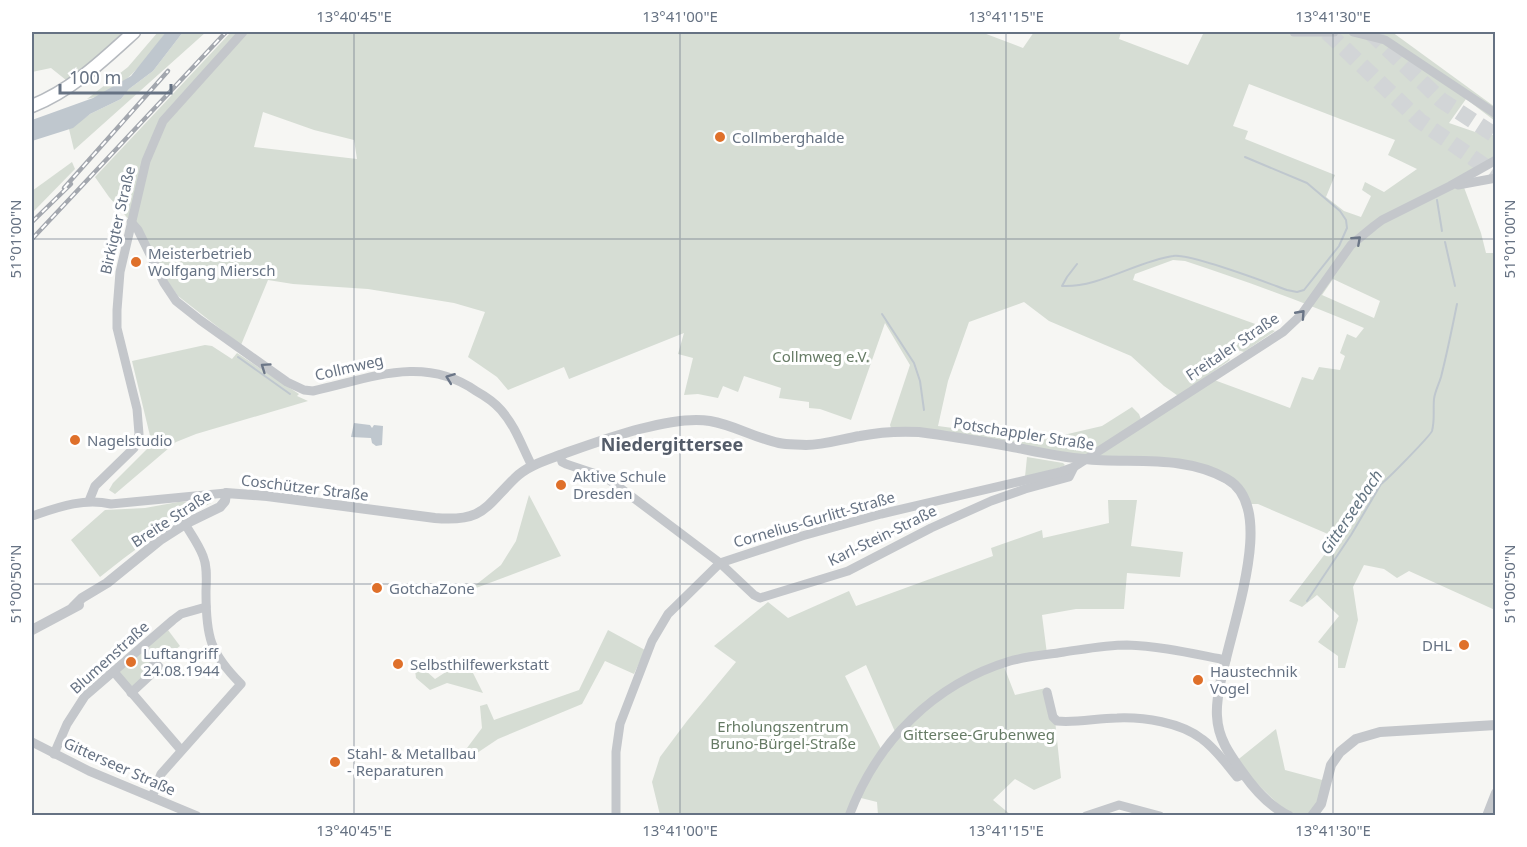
<svg xmlns="http://www.w3.org/2000/svg" width="1527" height="847" viewBox="0 0 1527 847" font-family="'Noto Sans',sans-serif">
  <style>
    .green { fill: #d6ddd4; fill-rule: evenodd }
    .water { fill: #bfc7ce }
    .lines { fill: none; stroke-linecap: round; stroke-linejoin: round }
    .stream { stroke: #bfc7ce; stroke-width: 2 }
    .motorway-tunnel { stroke: #d2d5d7; stroke-width: 16; stroke-dasharray: 16 8; stroke-linecap: butt }
    .secondary-casing { stroke: #b6babf; stroke-width: 15 }
    .minor { stroke: #c4c7cb; stroke-width: 9 }
    .tertiary { stroke: #c4c7cb; stroke-width: 10 }
    .secondary { stroke: #fff; stroke-width: 12 }
    .rail-casing { stroke: #a3a7ae; stroke-width: 4.5 }
    .rail { stroke: #fff; stroke-width: 2; stroke-dasharray: 7; stroke-linecap: butt }
    .oneway { stroke: #6b7687 }
    .ticks { fill: none; stroke: #667283; stroke-width: 1.5; stroke-opacity: 0.45 }
    .poi-dot { fill: #df702a; stroke: #fff; stroke-width: 2 }
    .labels { text-anchor: middle; dominant-baseline: central; stroke-width: 6; stroke-linejoin: round; paint-order: stroke }
    .poi-label { font-size: 15px; fill: #667283; stroke: #fff; text-anchor: start }
    .street-label { font-size: 15px; fill: #667283; stroke: #fff }
    .park-label { font-size: 15px; fill: #667b65; stroke: #fff }
    .water-label { font-size: 16px; font-style: italic; fill: #627380; stroke: #fff }
    .quarter-label { font-size: 18px; font-weight: bold; fill: #545c69; stroke: #fff }
    .neatline { fill: none; stroke: #667283; stroke-width: 2 }
    .ticks-label { font-size: 15px; text-anchor: middle; fill: #667283 }
  </style>
  <rect width="100%" height="100%" fill="#f6f6f3"/>
  <g class="green">
    <polygon points="32,32 123,32 98,56 66,80 51,68 32,72"/>
    <path d="M158,32H166C146,59 123,93 87,99L128,67Z"/>
    <polygon points="183,32 206,32 74,150 69,129 90,114 121,99 129,89 153,71"/>
    <path d="M231,32H981L1023,48L1034,32H1121L1119,39L1188,65L1204,32L1345,33L1379,40L1495,118V121L1466,99L1449,123L1481,134L1495,135V164L1462,182L1481,233L1486,253H1495V610L1409,571L1397,578L1384,569L1364,565L1353,587L1358,620L1345,668H1338V656L1318,642L1339,616L1317,595L1302,607L1289,601L1328,550H1336L1342,540L1258,504H1248L1244,495L1203,470L1110,460L892,431L890,425L910,365L885,323L851,420L820,409L809,408V402L779,398L781,388L744,376L738,392L723,386L718,398L698,394L684,395L693,358L678,354L684,333L569,379L564,367L508,390L497,377L468,357L485,312L454,303L368,289L293,284L268,280L241,345L178,296L152,259L131,222L109,197L95,177ZM1249,84L1395,140L1388,155L1417,169L1384,192L1365,182L1362,190L1371,196L1361,217L1344,211L1326,197L1335,175L1245,139L1248,131L1233,126ZM263,112L314,130L354,140L357,159L254,147ZM1173,260L1185,261C1245,281 1305,302 1364,328L1356,338L1347,334L1340,353L1345,356L1340,370L1319,367L1313,380L1302,377L1290,408L1206,377L1230,360L1226,352L1228,347L1244,352L1275,331L1133,280L1135,274ZM1333,279L1380,301L1374,318L1322,295ZM1024,302L1049,321L1131,356L1164,386L1181,398L1142,422L1139,414L1132,407L1102,426L1042,440L938,426L948,381L969,322Z"/>
    <polygon points="1380,32 1392,32 1495,107 1495,112 1381,36"/>
    <polygon points="72,162 75,169 32,213 32,191"/>
    <polygon points="205,345 212,346 232,359 237,353 299,394 297,396 308,401 196,434 176,442 115,494 109,490 113,483 148,448 151,440 132,361"/>
    <polygon points="1027,457 1063,463 1065,465 1062,467 1025,477"/>
    <polygon points="529,495 561,556 468,591 501,565 516,541"/>
    <path d="M1108,500H1137L1131,546L1183,552L1180,577L1127,573L1124,609H1076L1042,615L1047,654L1003,664L1015,695L1046,688L1055,720L1061,778L1034,790L1015,779L993,800L1011,815H878L877,802L857,797L849,815H660L652,782L660,757L687,721L736,662L714,646L768,602L788,618L849,591L856,606L993,556L991,548L1042,530L1043,538L1109,523ZM866,665L896,734L882,751L845,676Z"/>
    <path d="M211,501V503C170,523 135,549 100,577L71,540L105,510L145,508L178,502Z"/>
    <polygon points="168,630 180,646 168,655 165,651 156,657 147,646"/>
    <polygon points="608,630 645,650 634,674 605,661 582,704 498,739 465,761 461,756 482,728 480,706 487,704 494,720 579,690"/>
    <polygon points="139,653 143,653 154,665 154,669 134,686 130,686 120,674 120,670"/>
    <polygon points="466,659 483,693 447,683 430,690 416,678 415,670 426,671 435,679"/>
    <polygon points="1276,729 1285,770 1326,781 1312,815 1289,815 1235,762"/>
  </g>
  <g class="water">
    <polygon points="166,32 183,32 153,71 129,89 121,99 90,114 73,128 32,141 32,120 93,98 131,76"/>
    <polygon points="354,423 370,425 372,428 374,425 383,426 382,445 376,446 372,443 371,438 351,437"/>
  </g>
  <g class="lines">
    <g class="stream">
      <polyline points="1437,200 1442,231"/>
      <polyline points="1445,242 1455,286"/>
      <path d="M1077,264L1067,277L1062,286C1099,288 1137,261 1173,256C1190,253 1265,282 1287,290L1297,292L1304,290L1339,246L1347,228L1346,220L1340,211L1307,183L1245,157"/>
      <polyline points="882,314 914,363 920,381 924,410"/>
      <polyline points="238,357 290,394"/>
      <path d="M1307,601L1351,535L1381,484C1387,480 1430,436 1432,431C1435,420 1433,410 1434,399C1435,391 1439,384 1441,377C1447,353 1452,329 1457,304"/>
    </g>
    <g class="motorway-tunnel">
      <polyline points="1327,32 1420,121 1496,174"/>
      <polyline points="1370,32 1441,100 1496,136"/>
    </g>
    <g class="secondary-casing">
      <path id="secondary" d="M32,106C72,90 102,61 134,32"/>
    </g>
    <g class="minor">
      <polyline points="1294,32 1334,32"/>
      <polyline points="1353,32 1385,40 1496,114"/>
      <polyline points="1458,185 1496,178"/>
      <path d="M131,222L138,230L164,283L176,301L200,320L287,382L304,390L313,391C369,379 423,354 476,391C485,396 494,402 501,410C516,427 522,447 532,466"/>
      <polyline points="560,455 562,462 566,464 605,477 615,484 720,563 754,595 760,598 848,571 931,528 991,501 1025,489 1069,477 1074,467"/>
      <polyline points="89,501 95,486 134,448 139,434 137,409 117,328 117,310 120,272 146,161 163,121 243,32"/>
      <path d="M32,516C59,507 83,498 111,504L226,493"/>
      <polyline points="114,672 181,750"/>
      <path d="M1047,692L1053,717L1057,721C1077,723 1097,718 1117,718C1144,717 1180,722 1202,739C1216,749 1226,764 1237,777L1244,774"/>
      <polyline points="131,693 159,667 142,647"/>
      <polyline points="32,742 89,771 197,816"/>
      <polyline points="54,754 67,724 85,696 173,620 181,614 206,607"/>
      <path d="M152,797L161,774L241,684C210,653 206,637 206,593C206,581 208,568 203,556C199,545 191,534 185,524"/>
      <polyline points="616,816 616,752 620,724 652,641 668,614 720,563 802,536 881,514 1060,472 1074,467 1283,332 1301,315 1351,245 1374,226 1382,220 1450,186 1496,160"/>
      <path d="M849,816C877,741 934,684 1010,661C1028,656 1046,655 1064,652C1085,649 1106,645 1127,645C1160,646 1194,654 1226,660"/>
      <polyline points="1086,816 1119,805 1160,816"/>
    </g>
    <g class="tertiary">
      <path d="M73,607L82,598L107,583L160,540L185,524L220,507L225,501L226,493L267,496L435,518C484,522 485,507 515,478C527,466 544,461 560,455C597,442 671,414 710,421C734,425 755,438 779,443C788,445 797,444 806,445C824,445 842,439 860,436C880,432 899,431 919,432C949,436 979,441 1008,446C1034,451 1059,457 1084,459C1131,464 1184,454 1227,479C1287,513 1213,662 1217,716C1218,739 1230,755 1243,773C1255,790 1269,806 1289,816"/>
      <polyline points="32,630 79,605"/>
      <polyline points="1312,816 1321,804 1331,765 1340,752 1356,739 1380,732 1496,725"/>
      <polyline points="1487,816 1496,793"/>
    </g>
    <use href="#secondary" class="secondary"/>
    <g class="rail-casing">
      <g id="rail">
        <polyline points="64,188 168,71"/>
        <polyline points="32,222 71,184"/>
        <polyline points="32,239 226,32"/>
      </g>
    </g>
    <use href="#rail" class="rail"/>
  </g>
  <defs><path id="oneway-chevron" d="M-2-3.5L2.5 0L-2 3.5" fill="none" stroke-width="1.6" stroke-linecap="round" stroke-linejoin="round" transform="scale(1.5)"/></defs>
  <g class="oneway">
    <use href="#oneway-chevron" transform="translate(1357 240) rotate(-42)"/>
    <use href="#oneway-chevron" transform="translate(1301 314) rotate(-48)"/>
    <use href="#oneway-chevron" transform="translate(265 367) rotate(-145)"/>
    <use href="#oneway-chevron" transform="translate(450 378) rotate(-159)"/>
  </g>
  <path class="ticks" d="M354,32V816M680,32V816M1006,32V816M1333,32V816M32,239H1496M32,584H1496"/>
  <g class="poi-dot">
    <circle cx="720" cy="137" r="6"/>
    <circle cx="136" cy="262" r="6"/>
    <circle cx="75" cy="440" r="6"/>
    <circle cx="561" cy="485" r="6"/>
    <circle cx="377" cy="588" r="6"/>
    <circle cx="1464" cy="645" r="6"/>
    <circle cx="131" cy="662" r="6"/>
    <circle cx="398" cy="664" r="6"/>
    <circle cx="1198" cy="680" r="6"/>
    <circle cx="335" cy="762" r="6"/>
  </g>
  <g class="labels">
    <g class="poi-label">
      <text x="732" y="137">Collmberghalde</text>
      <text x="148" y="253">Meisterbetrieb<tspan x="148" dy="17">Wolfgang Miersch</tspan></text>
      <text x="87" y="440">Nagelstudio</text>
      <text x="573" y="476">Aktive Schule<tspan x="573" dy="17">Dresden</tspan></text>
      <text x="389" y="588">GotchaZone</text>
      <text x="1452" y="645" text-anchor="end">DHL</text>
      <text x="143" y="653">Luftangriff<tspan x="143" dy="17">24.08.1944</tspan></text>
      <text x="410" y="664">Selbsthilfewerkstatt</text>
      <text x="1210" y="671">Haustechnik<tspan x="1210" dy="17">Vogel</tspan></text>
      <text x="347" y="753">Stahl- &amp; Metallbau<tspan x="347" dy="17">- Reparaturen</tspan></text>
    </g>
    <g class="street-label">
      <text transform="translate(117 220) rotate(-77)">Birkigter Straße</text>
      <text transform="translate(1232 346) rotate(-34)">Freitaler Straße</text>
      <text transform="translate(349 367) rotate(-13)">Collmweg</text>
      <text transform="translate(1024 433) rotate(9)">Potschappler Straße</text>
      <text transform="translate(305 487) rotate(7)">Coschützer Straße</text>
      <text transform="translate(171 518) rotate(-33)">Breite Straße</text>
      <text transform="translate(814 519) rotate(-16)">Cornelius-Gurlitt-Straße</text>
      <text transform="translate(882 535) rotate(-26)">Karl-Stein-Straße</text>
      <text transform="translate(109 657) rotate(-42)">Blumenstraße</text>
      <text transform="translate(120 766) rotate(24)">Gitterseer Straße</text>
    </g>
    <g class="park-label">
      <text x="821" y="356">Collmweg e.V.</text>
      <text x="783" y="726">Erholungszentrum<tspan x="783" dy="17">Bruno-Bürgel-Straße</tspan></text>
      <text x="979" y="734">Gittersee-Grubenweg</text>
    </g>
    <g class="water-label">
      <text transform="translate(1351 512) rotate(-56)">Gitterseebach</text>
    </g>
    <g class="quarter-label">
      <text x="672" y="444">Niedergittersee</text>
    </g>
  </g>
  <rect width="1527" height="847" fill="none" stroke="#ffffff" stroke-width="66"/>
  <path d="M60 84v9h111v-9" fill="none" stroke="#667283" stroke-width="3"/>
  <text x="69" y="84" font-size="18" fill="#667283" stroke="#ffffff" stroke-width="4.5" paint-order="stroke">100 m</text>
  <rect x="33" y="33" width="1461" height="781" class="neatline"/>
  <g class="ticks-label">
    <text x="354" y="22">13°40'45"E</text>
    <text x="680" y="22">13°41'00"E</text>
    <text x="1006" y="22">13°41'15"E</text>
    <text x="1333" y="22">13°41'30"E</text>
    <text transform="translate(16 239) rotate(-90)" y="5">51°01'00"N</text>
    <text transform="translate(1510 239) rotate(-90)" y="5">51°01'00"N</text>
    <text transform="translate(16 584) rotate(-90)" y="5">51°00'50"N</text>
    <text transform="translate(1510 584) rotate(-90)" y="5">51°00'50"N</text>
    <text x="354" y="836">13°40'45"E</text>
    <text x="680" y="836">13°41'00"E</text>
    <text x="1006" y="836">13°41'15"E</text>
    <text x="1333" y="836">13°41'30"E</text>
  </g>
</svg>
